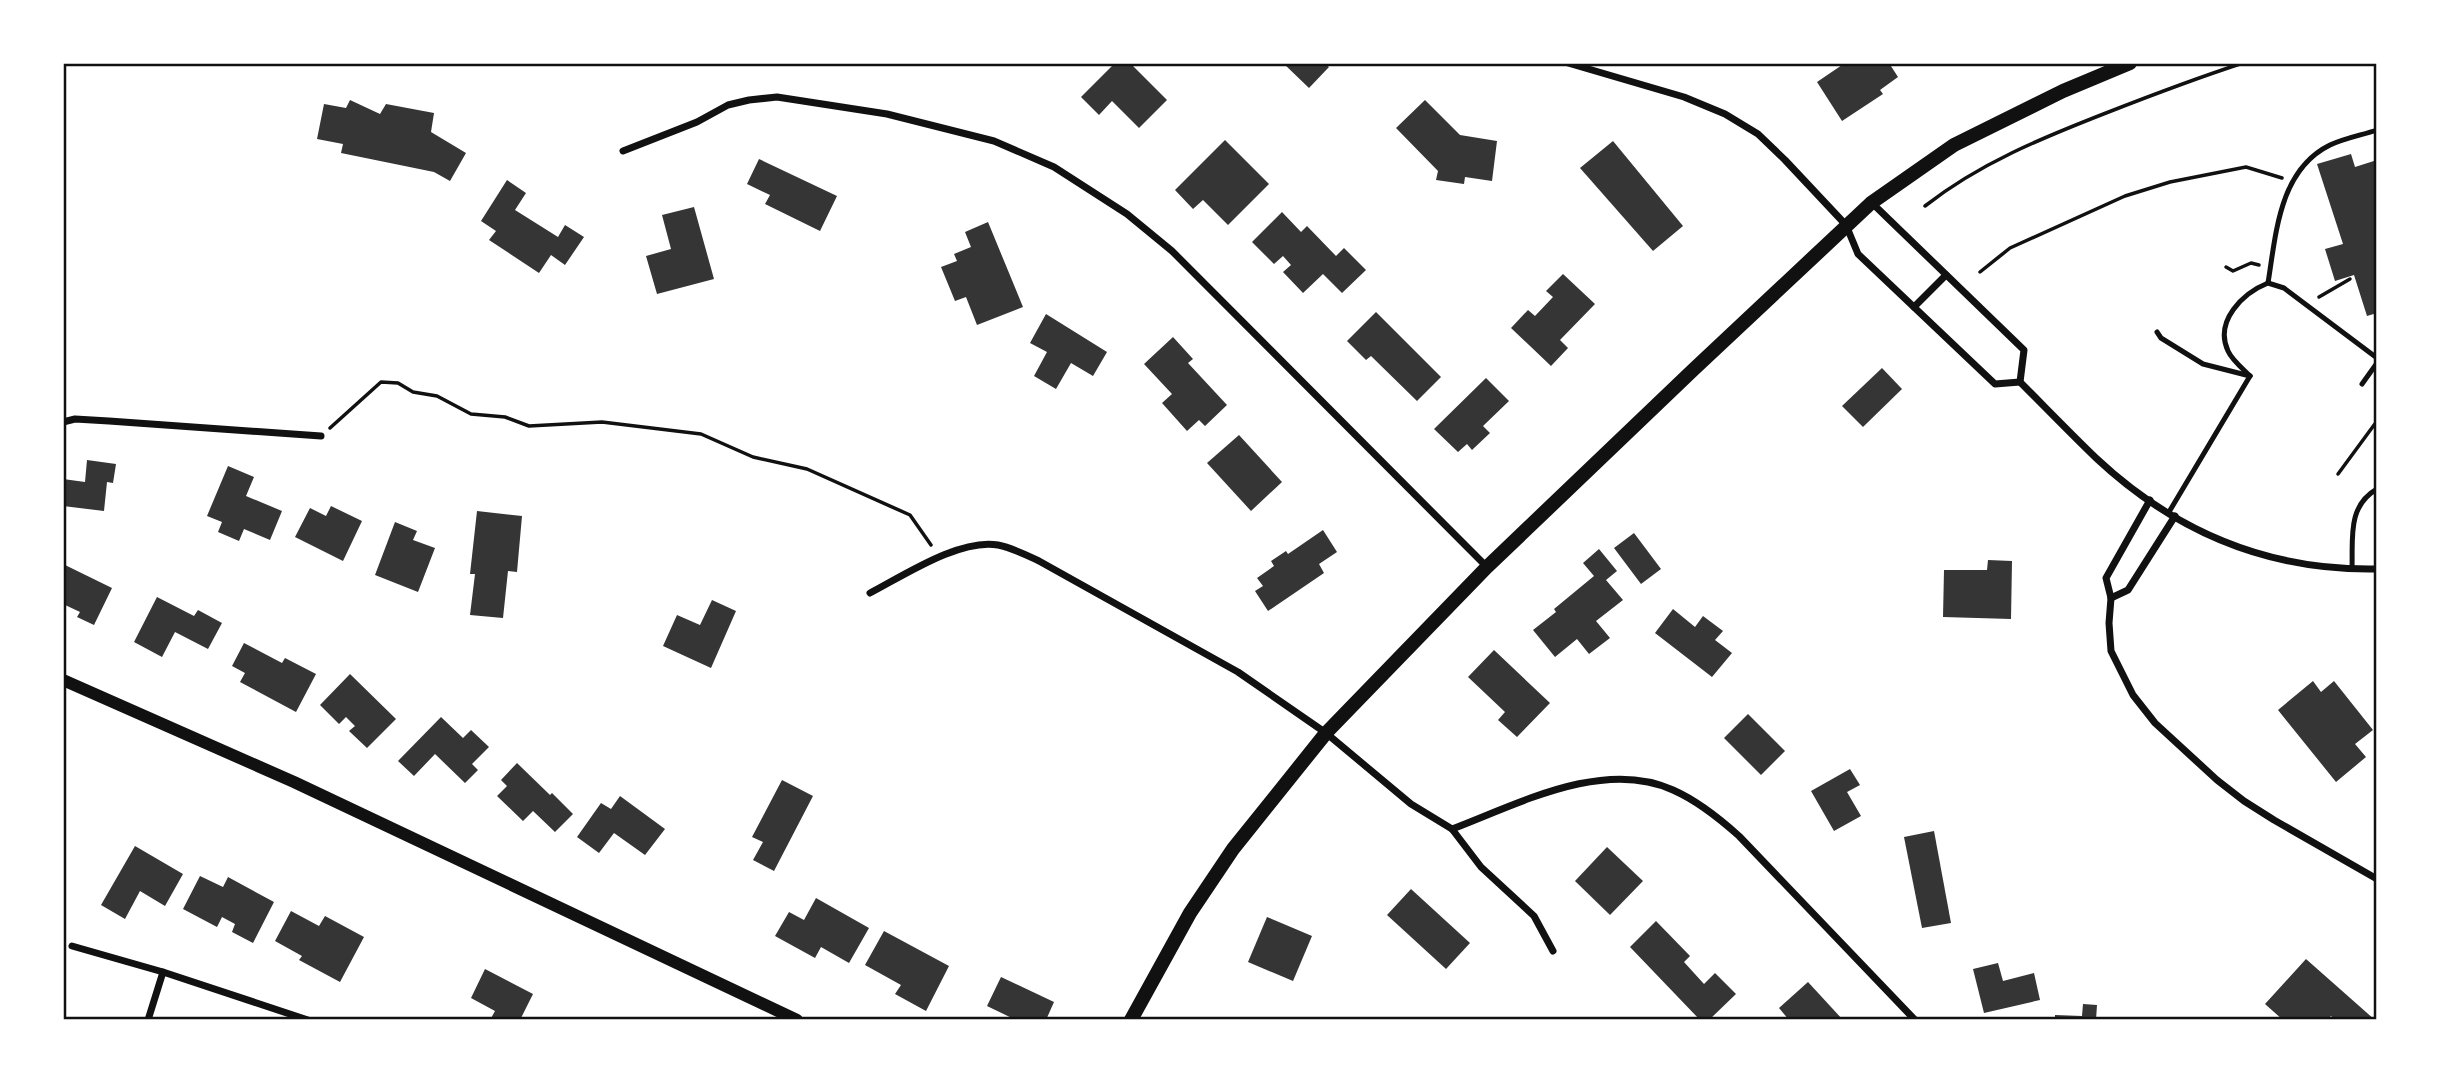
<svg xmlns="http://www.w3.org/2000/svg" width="2440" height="1083" viewBox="0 0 2440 1083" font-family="'Fira Sans',sans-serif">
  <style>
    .building { fill: #353535 }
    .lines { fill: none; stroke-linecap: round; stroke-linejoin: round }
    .path { stroke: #111; stroke-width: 3.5 }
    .service { stroke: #111; stroke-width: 5 }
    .minor { stroke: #111; stroke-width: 7 }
    .tertiary { stroke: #111; stroke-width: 12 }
    .secondary { stroke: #111; stroke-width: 14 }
    .neatline { fill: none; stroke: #111; stroke-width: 2.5 }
  </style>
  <rect width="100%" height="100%" fill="#fff"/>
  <g class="building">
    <polygon points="1115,63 1130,63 1167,100 1139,128 1112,101 1099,115 1081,97"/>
    <polygon points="1283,63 1324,63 1329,67 1309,88"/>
    <polygon points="1845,63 1889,63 1898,77 1880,90 1883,94 1842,121 1817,82"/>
    <polygon points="350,100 380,114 386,104 434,113 431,132 466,153 450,181 434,172 341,153 343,144 317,139 324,104 346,108"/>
    <polygon points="1425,100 1460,135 1497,141 1492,181 1465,177 1464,184 1436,180 1438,171 1396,128"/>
    <polygon points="1225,140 1269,184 1228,225 1203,200 1193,209 1175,190"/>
    <polygon points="1613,141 1683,226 1653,251 1580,168"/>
    <polygon points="2351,154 2355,167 2377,160 2377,313 2367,316 2354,275 2335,281 2325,249 2343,244 2317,164"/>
    <polygon points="759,159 837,196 820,231 765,204 770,195 747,184"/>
    <polygon points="507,180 526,193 515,210 558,237 565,225 584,237 565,265 551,255 539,273 489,240 496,231 481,221"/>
    <polygon points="694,207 714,279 657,294 646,256 671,249 662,215"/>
    <polygon points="1282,212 1301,232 1307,226 1336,256 1344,248 1366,270 1342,293 1323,274 1303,293 1283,272 1291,265 1283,256 1274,264 1252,242"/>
    <polygon points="988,222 1023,307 977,325 966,297 955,301 941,267 957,261 954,254 971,247 965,232"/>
    <polygon points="1563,274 1595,304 1560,340 1568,348 1551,366 1511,328 1528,310 1535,316 1553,297 1546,291"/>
    <polygon points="1376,312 1441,377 1417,401 1371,356 1366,360 1347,341"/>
    <polygon points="1046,314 1107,352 1093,376 1071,363 1056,389 1034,376 1047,352 1030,343"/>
    <polygon points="1173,337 1193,359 1188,363 1227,405 1205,426 1199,420 1187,431 1162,403 1172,394 1144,364"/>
    <polygon points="1882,368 1902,389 1863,427 1842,406"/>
    <polygon points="1486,378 1509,401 1483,426 1490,433 1472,450 1467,444 1458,452 1434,429"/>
    <polygon points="1239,435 1282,482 1251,511 1207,463"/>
    <polygon points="87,460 116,464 113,483 107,482 104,511 63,506 63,479 85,482"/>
    <polygon points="228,466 254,477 246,496 282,511 270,540 244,529 239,541 218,532 222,522 207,516"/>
    <polygon points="331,506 362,521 343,561 295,537 310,508 326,516"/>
    <polygon points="477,511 522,516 517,572 508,571 503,618 470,615 475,574 470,574"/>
    <polygon points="395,522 417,531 413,540 435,548 418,592 375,575"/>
    <polygon points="1323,530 1337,552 1319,564 1324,573 1268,611 1255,591 1263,586 1257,578 1274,566 1271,561 1286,551 1288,554"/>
    <polygon points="1634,533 1661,569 1641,584 1614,548"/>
    <polygon points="1599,549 1617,571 1606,580 1623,600 1596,621 1610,638 1589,654 1577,639 1555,657 1533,630 1556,612 1554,609 1594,576 1583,563"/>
    <polygon points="1988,560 2012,561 2011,619 1943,617 1944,570 1987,570"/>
    <polygon points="63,564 112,588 94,625 77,617 80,612 63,604"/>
    <polygon points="157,597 194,616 198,610 222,623 208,649 175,632 162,657 134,642"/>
    <polygon points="712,600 736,611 711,668 663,646 677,615 700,625"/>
    <polygon points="1673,609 1695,627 1703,616 1723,631 1715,640 1732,653 1712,677 1655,633"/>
    <polygon points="244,643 282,663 285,658 316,674 296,712 240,682 245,673 232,666"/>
    <polygon points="1494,650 1550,703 1517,737 1498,720 1505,712 1468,677"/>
    <polygon points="350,674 396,719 367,748 349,731 355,726 346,717 339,724 320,705"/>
    <polygon points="2313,681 2321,692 2334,681 2373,730 2355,744 2366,757 2336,782 2278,710"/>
    <polygon points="1748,714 1785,751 1761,775 1724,738"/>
    <polygon points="441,717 463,738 471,730 489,747 472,764 478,770 465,783 435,754 414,776 398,761"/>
    <polygon points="517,763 550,795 552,793 573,814 555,832 533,811 523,821 497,796 507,786 501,780"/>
    <polygon points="1850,769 1860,785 1847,792 1861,816 1834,831 1811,791"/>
    <polygon points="782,780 813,796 774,871 753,860 763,842 752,837"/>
    <polygon points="620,796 665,829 645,855 614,833 599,853 577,837 601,803 611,809"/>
    <polygon points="1934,831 1951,923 1922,928 1904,837"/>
    <polygon points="135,846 183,874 165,906 140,891 125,919 101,905"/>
    <polygon points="1607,847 1643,881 1610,915 1575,881"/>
    <polygon points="200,876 223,887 228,877 274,902 253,943 232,932 235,924 222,917 217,927 183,909"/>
    <polygon points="1411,889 1470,943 1446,969 1387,915"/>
    <polygon points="816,898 869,928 849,963 821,947 815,958 775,936 789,912 804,920"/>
    <polygon points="291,911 319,926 325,916 364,937 340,982 299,960 302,956 275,941"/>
    <polygon points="1267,917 1312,936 1293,981 1248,962"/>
    <polygon points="1656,921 1690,956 1684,962 1704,984 1715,973 1736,994 1709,1020 1700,1020 1630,947"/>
    <polygon points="884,931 949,966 926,1011 895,994 901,985 865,965"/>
    <polygon points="2306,959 2375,1020 2335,1020 2331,1016 2327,1020 2283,1020 2265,1004"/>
    <polygon points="1998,963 2003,981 2034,973 2040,1000 1984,1013 1973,969"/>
    <polygon points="485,969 533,994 520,1020 490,1020 495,1011 471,998"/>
    <polygon points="1001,977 1054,1002 1046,1020 1016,1020 987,1006"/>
    <polygon points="1808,982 1843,1020 1789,1020 1779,1008"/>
    <polygon points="2083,1004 2097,1005 2096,1020 2055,1020 2055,1015 2082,1016"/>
  </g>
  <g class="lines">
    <g class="path">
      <path d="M1925,206C1980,163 2042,138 2106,113C2152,95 2197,78 2243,63"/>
      <polyline points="2226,267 2233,271 2251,263 2259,265"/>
      <polyline points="1980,272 2010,248 2125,196 2170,182 2246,167 2282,178"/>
      <polyline points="2319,297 2350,279"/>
      <polyline points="330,428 381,382 398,383 413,392 437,396 471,414 505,417 529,426 602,422 701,434 753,457 807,469 910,515 931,545"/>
      <polyline points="2338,474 2377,421"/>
    </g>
    <g class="service">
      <path d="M2268,283C2276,234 2279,170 2330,145C2345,138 2362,135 2377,130"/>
      <polyline points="2157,332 2161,338 2203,364 2250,376"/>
      <path d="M2250,376C2243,369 2232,360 2228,351C2214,321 2243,293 2268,283L2284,288L2377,358"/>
      <polyline points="2362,384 2377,363"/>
      <polyline points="2169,512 2250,376"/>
      <path d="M2352,569C2353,539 2347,506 2377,489"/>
    </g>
    <g class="minor">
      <polyline points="1568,63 1684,97 1725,114 1758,134 1785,160 1846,225 1858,254 1995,384 2020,382"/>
      <polyline points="623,151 697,122 728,105 749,100 777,97 887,114 994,141 1054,167 1127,214 1172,251 1487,567"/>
      <polyline points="1872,203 2024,350 2020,382"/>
      <polyline points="1914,307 1946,275"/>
      <path d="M2020,382C2045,407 2070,433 2096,458C2175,532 2269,571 2377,569"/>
      <polyline points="63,422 75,419 109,421 321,436"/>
      <polyline points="2150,500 2106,578 2111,598 2109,623 2111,651 2133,695 2155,723 2217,780 2244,801 2274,820 2377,879"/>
      <path d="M870,593C903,576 960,538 998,545C1013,548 1026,555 1039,561L1238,672L1326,733L1411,804L1452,829L1481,867L1534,916L1553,951"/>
      <polyline points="2111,598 2128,590 2175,516"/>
      <path d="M1452,829C1518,804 1604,758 1673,790C1698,801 1719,818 1739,836L1915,1020"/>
      <polyline points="72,946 163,972 308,1020"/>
      <polyline points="148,1020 163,972"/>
    </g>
    <polyline class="tertiary" points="63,680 294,782 797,1020"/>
    <polyline class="secondary" points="1131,1020 1190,913 1233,849 1326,733 1487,567 1693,370 1871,203 1954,145 2063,91 2130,63"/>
  </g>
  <rect width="2440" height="1083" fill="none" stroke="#ffffff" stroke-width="130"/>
  <rect x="65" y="65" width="2310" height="953" class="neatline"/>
</svg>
